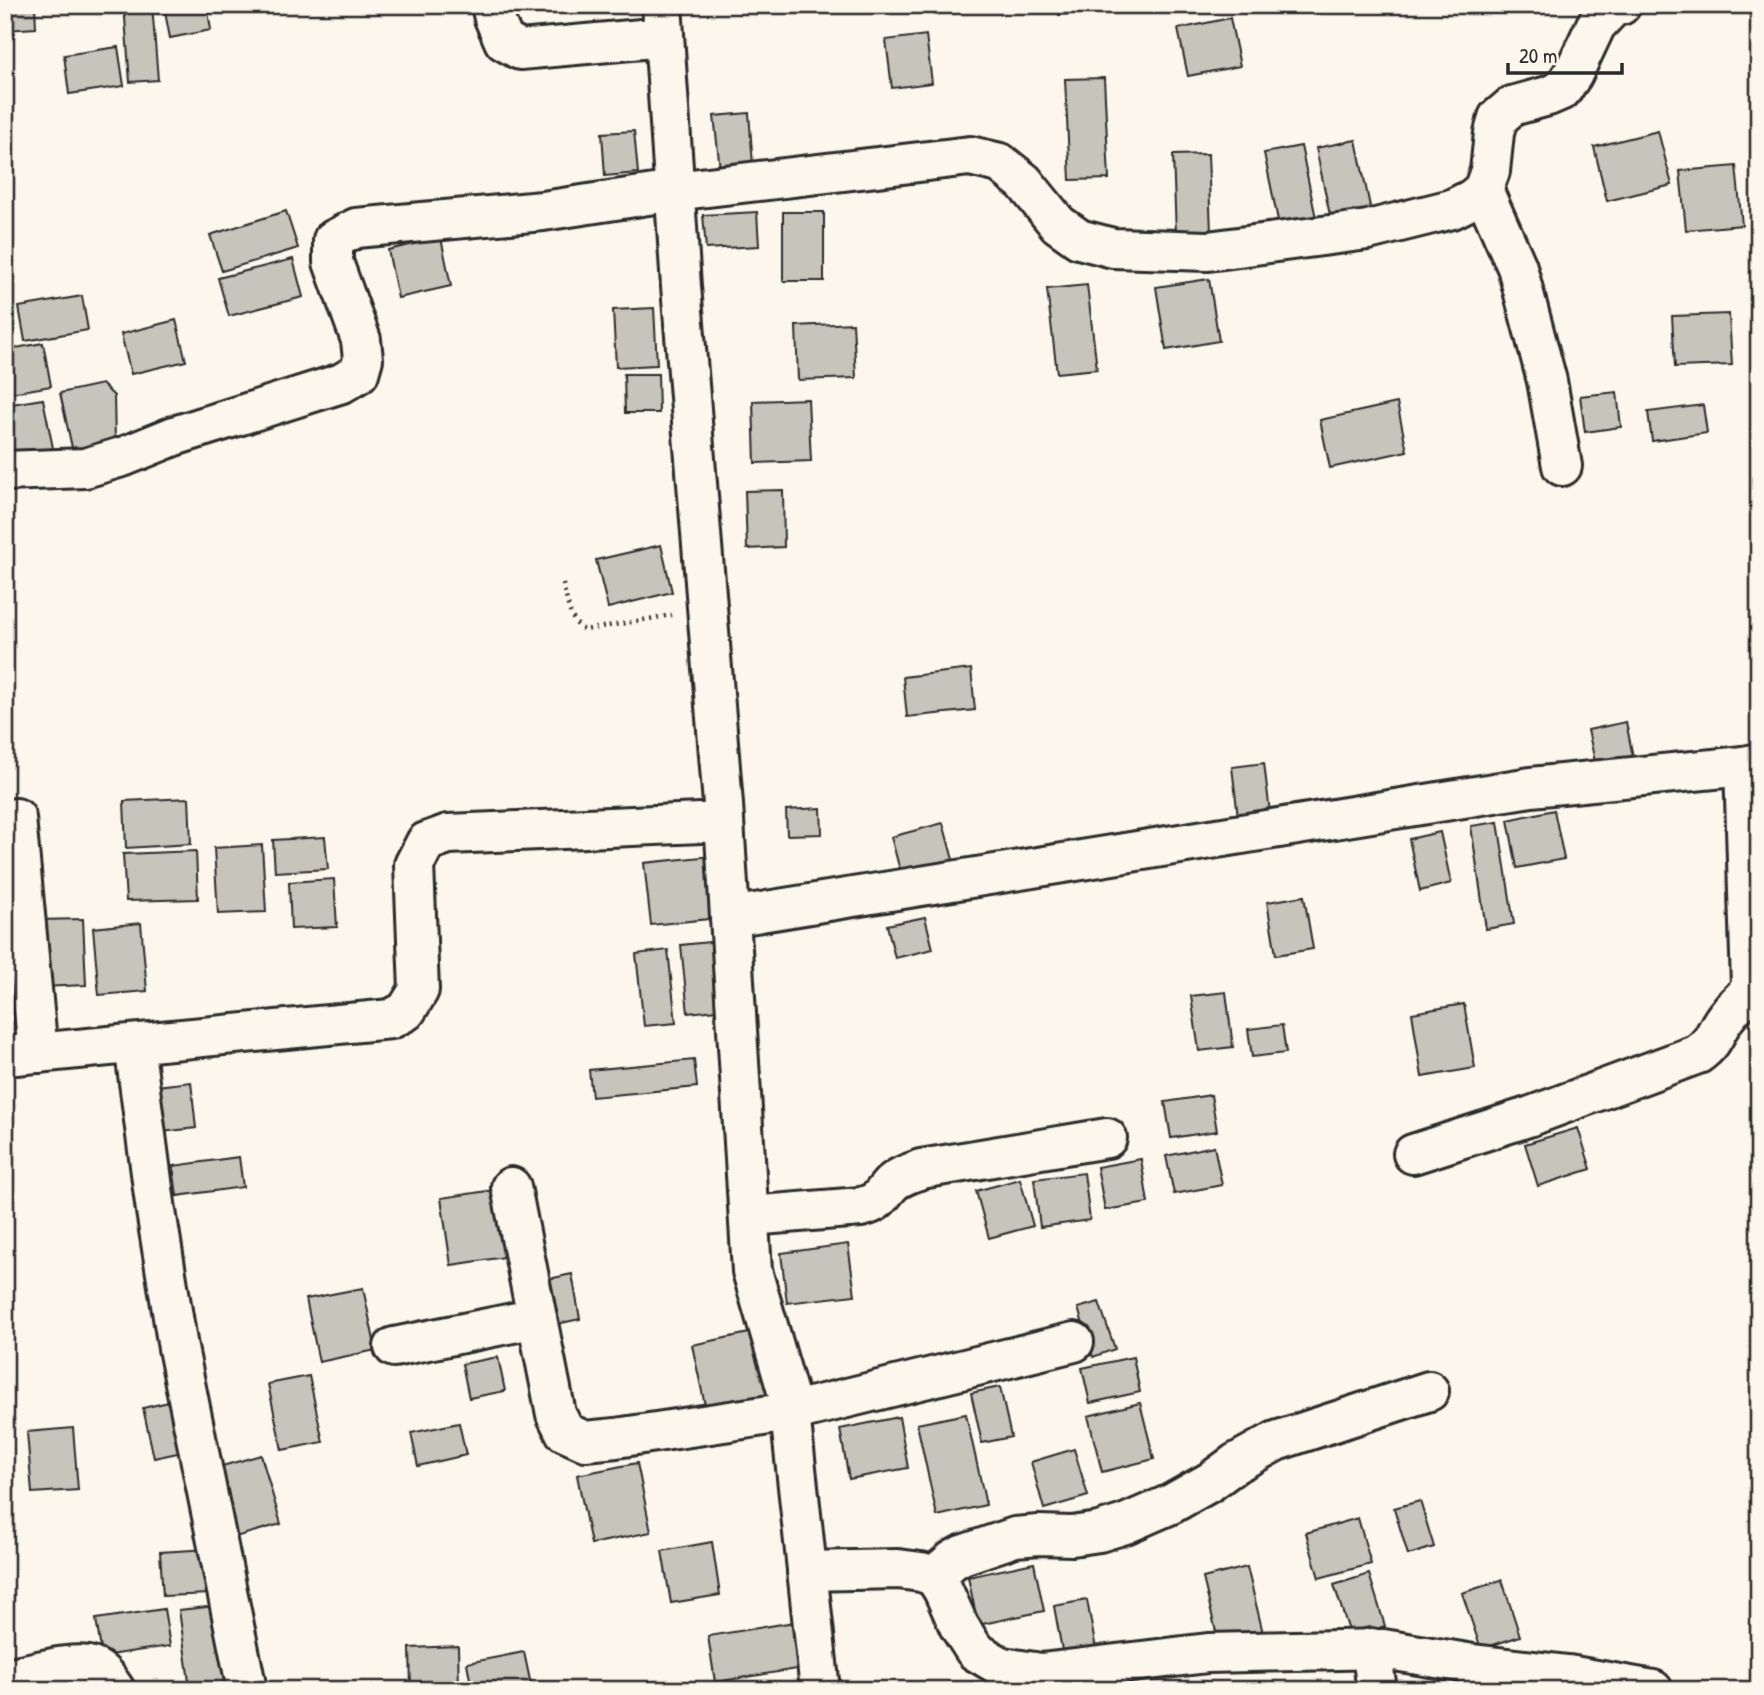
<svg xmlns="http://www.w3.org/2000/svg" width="1764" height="1695" viewBox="0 0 1764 1695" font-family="'Patrick Hand',sans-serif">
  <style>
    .building { fill: #c7c4bc; stroke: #2b2b2b; stroke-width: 2 }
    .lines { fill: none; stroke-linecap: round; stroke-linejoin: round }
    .minor-casing { stroke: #2b2b2b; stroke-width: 44 }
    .path { stroke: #2b2b2b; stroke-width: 4.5; stroke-dasharray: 2 5; stroke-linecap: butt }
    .minor { stroke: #fbf7ec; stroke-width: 38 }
  </style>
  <rect width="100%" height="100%" fill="#fbf7ec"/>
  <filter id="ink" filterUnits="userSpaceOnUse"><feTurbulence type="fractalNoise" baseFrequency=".0143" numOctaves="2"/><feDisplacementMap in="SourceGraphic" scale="14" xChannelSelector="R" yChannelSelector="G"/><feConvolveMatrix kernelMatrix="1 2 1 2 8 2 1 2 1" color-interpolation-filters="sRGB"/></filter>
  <g filter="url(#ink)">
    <g class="building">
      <polygon points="5,5 35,5 36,28 5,30"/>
      <polygon points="124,5 152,5 158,80 130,82"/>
      <polygon points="207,5 211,30 170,38 165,12"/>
      <polygon points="1058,5 1094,5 1095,12 1059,15"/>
      <polygon points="1178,5 1229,5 1230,7 1179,14"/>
      <polygon points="1230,18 1240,66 1188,76 1178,29"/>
      <polygon points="926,35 932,83 892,88 886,40"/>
      <polygon points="118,47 124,86 69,94 64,55"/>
      <polygon points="1104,78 1109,179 1070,180 1065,79"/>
      <polygon points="749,113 753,165 720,169 714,116"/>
      <polygon points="634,131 638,173 605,176 602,133"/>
      <polygon points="1658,131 1672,185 1607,201 1594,147"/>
      <polygon points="1356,140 1372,216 1332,225 1316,148"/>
      <polygon points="1301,146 1317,223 1280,230 1264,153"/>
      <polygon points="1208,154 1211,233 1176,234 1173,155"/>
      <polygon points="1736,166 1742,225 1686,230 1680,171"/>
      <polygon points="286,211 298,248 222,271 210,235"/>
      <polygon points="757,212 759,246 706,249 703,215"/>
      <rect x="783" y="212" width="41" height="69"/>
      <polygon points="441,238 451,286 398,298 388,250"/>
      <polygon points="293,259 303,297 229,316 218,278"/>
      <polygon points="1209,279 1219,341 1166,350 1156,287"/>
      <polygon points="1087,285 1097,369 1057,373 1047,289"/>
      <polygon points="82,296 88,330 25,341 19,307"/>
      <polygon points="654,308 657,365 616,367 613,310"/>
      <polygon points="1729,314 1732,365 1675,367 1672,316"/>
      <polygon points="176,320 186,361 131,374 121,334"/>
      <polygon points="853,323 856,378 798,380 796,326"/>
      <polygon points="43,343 51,386 5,394 5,350"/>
      <polygon points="624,374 658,374 659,413 625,413"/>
      <polygon points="102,384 114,396 115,443 73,452 60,393"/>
      <polygon points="1617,392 1621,427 1585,432 1580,396"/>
      <polygon points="43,399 54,453 9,462 5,443 5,405"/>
      <polygon points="808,399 811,461 755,463 753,401"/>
      <polygon points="1397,403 1407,451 1330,468 1320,420"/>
      <polygon points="1703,405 1707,433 1652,441 1648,412"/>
      <polygon points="783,490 784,547 747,549 745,491"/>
      <polygon points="661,545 672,592 608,608 596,560"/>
      <polygon points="971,669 975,710 907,717 903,677"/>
      <polygon points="1626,722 1635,767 1598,775 1588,730"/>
      <polygon points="1264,763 1271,821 1239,825 1232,767"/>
      <polygon points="189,798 191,844 126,848 124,801"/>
      <polygon points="821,808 822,834 787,835 786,810"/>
      <polygon points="1554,810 1564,859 1517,868 1508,820"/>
      <polygon points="1498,822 1514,924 1486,929 1471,826"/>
      <polygon points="943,823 955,867 903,881 891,837"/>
      <polygon points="1440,832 1451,883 1420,891 1409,839"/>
      <polygon points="325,837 328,869 275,872 273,840"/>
      <polygon points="262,845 266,912 218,914 214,848"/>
      <polygon points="196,851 198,899 126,901 123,854"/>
      <polygon points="711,856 718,918 651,925 644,863"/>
      <polygon points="334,879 337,927 291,929 289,882"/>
      <polygon points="1304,896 1313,949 1276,955 1267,902"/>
      <polygon points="5,897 12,947 5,947"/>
      <polygon points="925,917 933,949 895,958 887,925"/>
      <polygon points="83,919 86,985 41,987 38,920"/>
      <polygon points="141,923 147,991 99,995 93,928"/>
      <polygon points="719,941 727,1009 688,1013 681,945"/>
      <polygon points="668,950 676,1023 644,1026 636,954"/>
      <polygon points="1226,992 1233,1047 1199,1051 1191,996"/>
      <polygon points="1464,1004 1475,1068 1422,1077 1412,1013"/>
      <polygon points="1282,1025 1286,1053 1252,1057 1248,1029"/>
      <polygon points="694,1060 697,1087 592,1097 589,1070"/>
      <polygon points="191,1082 196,1128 153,1133 148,1087"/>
      <polygon points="1211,1095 1217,1131 1171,1138 1165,1102"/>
      <polygon points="1578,1128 1591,1169 1538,1186 1525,1144"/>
      <polygon points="1214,1146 1222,1185 1174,1194 1166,1156"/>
      <polygon points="239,1157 243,1187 177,1196 173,1166"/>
      <polygon points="1141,1159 1148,1203 1105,1210 1097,1167"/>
      <polygon points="1084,1173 1090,1220 1040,1227 1034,1179"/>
      <polygon points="1020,1179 1033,1226 989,1238 976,1191"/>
      <polygon points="501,1189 512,1256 451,1265 441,1198"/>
      <polygon points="848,1244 855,1295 787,1303 781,1253"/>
      <polygon points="572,1274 580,1319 552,1325 544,1280"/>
      <polygon points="363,1288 376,1350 319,1362 306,1299"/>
      <polygon points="1099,1302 1115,1349 1093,1357 1078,1308"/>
      <polygon points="754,1332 768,1396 706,1410 692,1345"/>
      <polygon points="498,1357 505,1391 469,1398 462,1364"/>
      <polygon points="1133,1357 1140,1392 1090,1403 1082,1368"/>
      <polygon points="309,1376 323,1442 282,1450 268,1384"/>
      <polygon points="5,1379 12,1425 5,1426"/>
      <polygon points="1000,1387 1011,1437 982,1443 971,1393"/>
      <polygon points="177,1400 187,1451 154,1458 143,1408"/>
      <polygon points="1140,1403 1154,1459 1102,1472 1088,1416"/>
      <polygon points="966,1414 986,1505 937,1516 917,1424"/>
      <polygon points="899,1417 908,1468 849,1479 840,1429"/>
      <polygon points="459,1423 466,1455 418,1466 411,1433"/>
      <polygon points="73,1428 78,1490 32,1493 27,1432"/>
      <polygon points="1074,1449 1088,1496 1044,1509 1031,1462"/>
      <polygon points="261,1455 281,1524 228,1539 208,1470"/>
      <polygon points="637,1463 651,1532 591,1544 577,1475"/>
      <polygon points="1420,1501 1434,1547 1408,1555 1394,1508"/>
      <polygon points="1358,1518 1371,1564 1319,1578 1306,1533"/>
      <polygon points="712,1542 720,1595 671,1603 662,1551"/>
      <polygon points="209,1549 211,1594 163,1596 160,1552"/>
      <polygon points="1034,1563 1044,1611 978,1625 968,1577"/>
      <polygon points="1247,1567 1263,1633 1219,1644 1203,1578"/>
      <polygon points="1369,1574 1385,1626 1351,1637 1334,1585"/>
      <polygon points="1502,1580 1520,1636 1481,1649 1462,1593"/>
      <polygon points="1087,1600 1098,1660 1065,1667 1054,1606"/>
      <polygon points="216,1606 226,1683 190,1689 179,1610"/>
      <polygon points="164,1609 170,1646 102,1656 96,1619"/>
      <polygon points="801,1621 809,1667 715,1682 708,1636"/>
      <polygon points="458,1646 459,1690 411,1690 410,1648"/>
      <polygon points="524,1652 532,1690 472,1690 467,1663"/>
    </g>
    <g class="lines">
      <g class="minor-casing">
        <g id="minor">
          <polyline points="491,5 494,18 504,41 520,50 664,37"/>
          <polyline points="662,5 681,286 723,804 752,1271 788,1394 820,1690"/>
          <polyline points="1483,190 1517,267 1547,381 1562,466"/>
          <polyline points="5,471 85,468 125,456 174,436 342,383 359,373 363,359 361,340 333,262 333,240 356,228 543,211 674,191 970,156 1000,163 1024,182 1058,224 1079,239 1113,248 1208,251 1368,230 1452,209 1472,199 1483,190 1490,171 1494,133 1498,118 1512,106 1548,96 1562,90 1573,74 1596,25 1613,7 1621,5"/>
          <polyline points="16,818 38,1053"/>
          <polyline points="730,917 1531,787 1744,766 1759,763"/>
          <polyline points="134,1044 156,1211 178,1348 247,1690"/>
          <polyline points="5,1056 391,1019 406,1011 419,990 414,865 426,842 448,834 724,822"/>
          <path d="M1413,1154L1531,1116L1698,1054C1717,1041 1715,1028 1729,1013C1736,1003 1747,997 1751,986L1744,766"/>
          <polyline points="511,1187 556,1414 565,1432 585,1441 616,1438 790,1412 1074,1342"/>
          <path d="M749,1216L861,1207C880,1202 879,1197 891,1184C899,1176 911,1173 921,1169L1107,1138"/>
          <polyline points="394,1347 537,1318"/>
          <polyline points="807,1571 898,1569 921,1572 934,1576 943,1590 959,1626 975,1651 1002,1667 1041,1673 1208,1653 1383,1649 1473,1664 1568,1675 1653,1690"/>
          <polyline points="934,1576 953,1560 962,1555 1015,1537 1039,1535 1072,1536 1099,1532 1125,1524 1171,1504 1210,1482 1236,1463 1276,1441 1429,1391"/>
          <polyline points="1371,1648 1377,1690"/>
          <path d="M5,1678C26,1675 74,1660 92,1667C103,1671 109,1681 115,1690"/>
        </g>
      </g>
      <path class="path" d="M563,584C567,598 569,624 585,630L672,615"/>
      <use href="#minor" class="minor"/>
    </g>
  </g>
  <rect width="1764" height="1695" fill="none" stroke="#fbf7ec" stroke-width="28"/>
  <rect x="14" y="14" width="1736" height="1667" fill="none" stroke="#2b2b2b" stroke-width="2.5" filter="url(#ink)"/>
  <path d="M1508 63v10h114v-10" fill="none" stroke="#2b2b2b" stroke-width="3.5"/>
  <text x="1519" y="63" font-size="21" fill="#2b2b2b" stroke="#fbf7ec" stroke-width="5" paint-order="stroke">20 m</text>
</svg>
